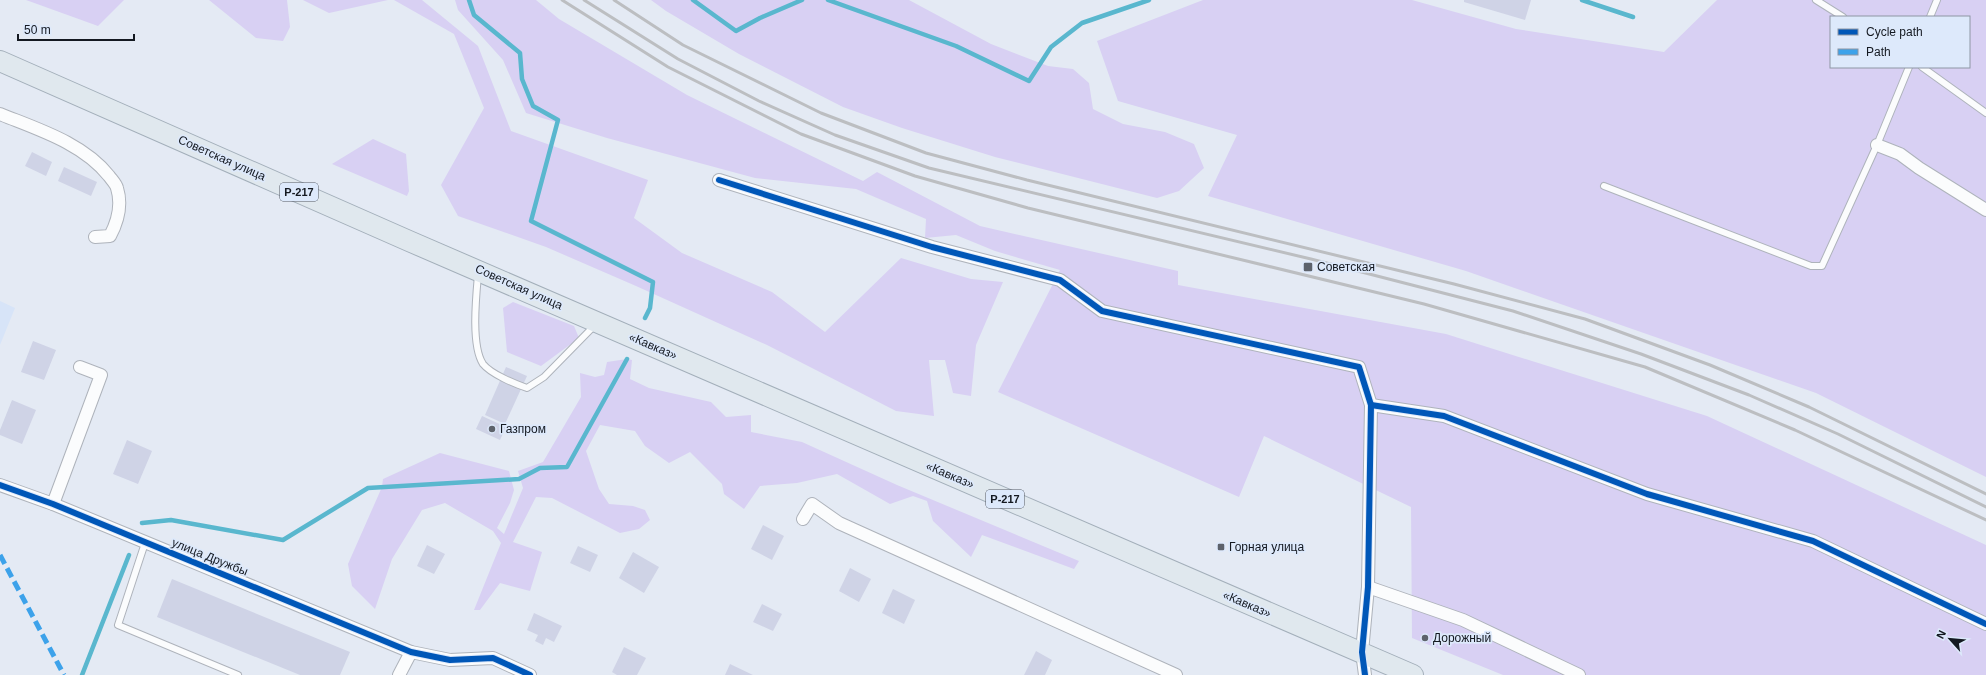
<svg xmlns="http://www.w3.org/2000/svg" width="1986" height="675" viewBox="0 0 1986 675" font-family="Arial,sans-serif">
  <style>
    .built { fill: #d7e4f8 }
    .green { fill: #d8d0f3; fill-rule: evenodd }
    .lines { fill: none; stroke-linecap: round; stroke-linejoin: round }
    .stream { stroke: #59b7ce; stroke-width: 4.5 }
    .building { fill: #cfd3e6 }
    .service-casing { stroke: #aeb3bb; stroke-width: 8 }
    .minor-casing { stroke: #aeb3bb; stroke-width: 14 }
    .trunk-casing { stroke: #a3afba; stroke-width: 22 }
    .service { stroke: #fbfcfd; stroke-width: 6 }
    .minor { stroke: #fbfcfd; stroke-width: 12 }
    .trunk { stroke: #e0e8ee; stroke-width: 20 }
    .rail { stroke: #bcbec1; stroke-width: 3 }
    .quiet { stroke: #3da2ea; stroke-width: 5; stroke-dasharray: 10 5; stroke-linecap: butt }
    .cycleway-casing { stroke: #dde9fb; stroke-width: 8 }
    .cycleway { stroke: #0057b8; stroke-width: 6 }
    .poi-dot { fill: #5d626b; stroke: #dde9fb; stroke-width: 1.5 }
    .labels { text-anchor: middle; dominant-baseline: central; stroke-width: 3.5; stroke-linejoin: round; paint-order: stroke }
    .shield { fill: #dde9fb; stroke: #505762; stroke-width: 1 }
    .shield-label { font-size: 11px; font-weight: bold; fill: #141921 }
    .street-label { font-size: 12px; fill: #141921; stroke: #dde9fb }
    .poi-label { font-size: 12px; fill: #141921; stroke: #dde9fb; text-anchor: start }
  </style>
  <rect width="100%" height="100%" fill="#e4eaf4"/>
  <polygon class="built" points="0,301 15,308 0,345"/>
  <g class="green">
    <polygon points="26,0 124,0 98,26"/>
    <polygon points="209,0 287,0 290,27 283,41 256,38"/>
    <polygon points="303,0 388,0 329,13"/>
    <polygon points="394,0 422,0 478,46 511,131 648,180 634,218 682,253 772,292 825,332 901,258 971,279 1003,282 976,345 971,396 953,393 945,360 929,360 934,416 896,411 767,345 636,286 546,247 458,216 441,185 484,108 454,34"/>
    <polygon points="455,0 536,0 559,19 687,95 863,181 877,172 980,226 1178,271 1178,285 1446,334 1707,416 1986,545 1986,675 1503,675 1412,638 1411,507 1264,436 1239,497 998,392 1060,270 995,251 956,235 925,238 926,219 856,189 755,178 607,138 526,113 503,60 458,10"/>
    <polygon points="651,0 909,0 991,44 1048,66 1073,69 1089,83 1093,109 1123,124 1165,132 1194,144 1204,168 1179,191 1157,198 995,157 902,128 843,107 739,54 666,11"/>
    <path d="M1203,0H1412L1516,29L1664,52L1717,0H1986V477L1816,393L1466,271L1208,196L1237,135L1118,101L1097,41ZM1831,17H1969V67H1831Z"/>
    <polygon points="373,139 406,154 409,191 407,196 332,164"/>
    <polygon points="513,302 574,326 579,338 541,366 507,352 503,308"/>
    <polygon points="627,359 632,360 630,379 649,388 711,402 726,417 751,415 751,432 802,442 897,485 1079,561 1074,569 982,535 971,557 933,521 927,501 913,496 890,504 837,474 797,483 760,486 744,509 724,494 722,484 690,452 669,463 645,446 635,431 600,425 586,451 599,489 609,504 633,506 645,510 650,520 639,529 620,533 552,498 536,497 513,542 542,552 530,591 500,583 480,610 474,610 501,543 493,531 445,503 422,510 392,559 375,609 352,586 348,564 382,487 383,479 440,453 509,471 514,490 510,503 497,528 504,534 523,488 518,471 543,462 581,397 580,373 595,377 604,375 607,362"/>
  </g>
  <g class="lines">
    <g class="stream">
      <polyline points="469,0 474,15 520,53 522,79 533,106 558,120 531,221 653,282 650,308 645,318"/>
      <polyline points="693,0 736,31 760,18 802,0"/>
      <polyline points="828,0 956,46 1029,81 1051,47 1082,23 1149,0"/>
      <polyline points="1582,0 1633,17"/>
      <polyline points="142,523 171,520 283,540 368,488 519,479 540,468 567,467 627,359"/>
      <polyline points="82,675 129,555"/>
    </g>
  </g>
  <g class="building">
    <polygon points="1464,0 1531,0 1525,20 1464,2"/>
    <polygon points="32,152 52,162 46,176 25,166"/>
    <polygon points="64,167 97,182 91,196 58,181"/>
    <polygon points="33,341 56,350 44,380 21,372"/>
    <polygon points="506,367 527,376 505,424 485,415"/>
    <polygon points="12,400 36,410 22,444 0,435 0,430"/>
    <polygon points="482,416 506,427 500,440 476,429"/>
    <polygon points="127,440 152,451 138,484 113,474"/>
    <polygon points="763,525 784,536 772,560 751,549"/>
    <polygon points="427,545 445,554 434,574 417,566"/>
    <polygon points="578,546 598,555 590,572 570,563"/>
    <polygon points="633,552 659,567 644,593 619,578"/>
    <polygon points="850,568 871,579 859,602 839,591"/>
    <polygon points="172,579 350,652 340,675 300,675 157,617"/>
    <polygon points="893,589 915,600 904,624 882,613"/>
    <polygon points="762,604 782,614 773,631 753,622"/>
    <polygon points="534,613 562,626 554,642 546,638 543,645 535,641 538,635 527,630"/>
    <polygon points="624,647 646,658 637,675 617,675 612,672"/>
    <polygon points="1036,651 1052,660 1045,675 1024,675"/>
    <polygon points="730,664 753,675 725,675"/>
  </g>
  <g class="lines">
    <g class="service-casing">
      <g id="service">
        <polyline points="1816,0 1843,17"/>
        <polyline points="1930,17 1937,0"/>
        <polyline points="1922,67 1986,113"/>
        <polyline points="1604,186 1811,266 1822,266 1877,145 1909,67"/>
        <path d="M478,275C476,297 471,346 483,364C491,374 515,384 527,388L544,377L596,324"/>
        <polyline points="145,543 118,625 238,675"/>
      </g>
    </g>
    <g class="minor-casing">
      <g id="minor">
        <path d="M0,114C37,129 83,143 109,176C112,180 116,184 117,188C122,204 118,221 110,236L95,237"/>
        <polyline points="1877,145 1900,154 1919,168 1986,210"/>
        <polyline points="719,180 932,247 1060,280 1102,311 1359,367 1371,405 1368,587 1362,652 1365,675"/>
        <polyline points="1371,405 1444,416 1647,494 1813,541 1986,624"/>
        <polyline points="0,485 53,504 411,652 450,660 493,658 530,675"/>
        <polyline points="53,504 101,375 80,367"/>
        <polyline points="803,519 812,504 839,523 1176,675"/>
        <polyline points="1368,587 1463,620 1579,675"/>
        <polyline points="399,675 411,652"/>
      </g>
    </g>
    <g class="trunk-casing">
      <polyline id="trunk" points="0,61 409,241 1413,675"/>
    </g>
    <use href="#service" class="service"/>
    <use href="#minor" class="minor"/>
    <use href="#trunk" class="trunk"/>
    <g class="rail">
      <polyline points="562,0 668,67 801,134 915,176 1028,208 1424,304 1645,367 1795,430 1986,520"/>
      <polyline points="584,0 678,59 759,101 835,135 929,168 1311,259 1513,311 1641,354 1749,395 1838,434 1986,507"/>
      <polyline points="614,0 683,45 821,113 926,153 1027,180 1454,284 1585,319 1710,365 1809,407 1986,494"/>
    </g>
    <polyline class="quiet" points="0,555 64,675"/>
    <g class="cycleway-casing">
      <g id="cycleway">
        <polyline points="719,180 932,247 1060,280 1102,311 1359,367 1371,405 1368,587 1362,652 1365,675"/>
        <polyline points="1371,405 1444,416 1647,494 1813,541 1986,624"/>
        <polyline points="0,485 53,504 411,652 450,660 493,658 530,675"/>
      </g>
    </g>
    <use href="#cycleway" class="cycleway"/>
  </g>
  <g class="poi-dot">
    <rect x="1303" y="262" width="10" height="10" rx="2"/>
    <circle cx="492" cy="429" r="4"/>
    <rect x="1217" y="543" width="8" height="8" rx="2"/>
    <circle cx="1425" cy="638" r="4"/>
  </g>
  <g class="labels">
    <g class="shield">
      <rect x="280" y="183" width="38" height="18" rx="3"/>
      <rect x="986" y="490" width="38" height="18" rx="3"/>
    </g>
    <g class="shield-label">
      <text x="299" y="192">Р-217</text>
      <text x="1005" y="499">Р-217</text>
    </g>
    <g class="street-label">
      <text transform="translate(222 158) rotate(24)">Советская улица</text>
      <text transform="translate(519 287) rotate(24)">Советская улица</text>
      <text transform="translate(653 346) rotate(23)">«Кавказ»</text>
      <text transform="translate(950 475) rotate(23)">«Кавказ»</text>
      <text transform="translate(210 557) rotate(22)">улица Дружбы</text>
      <text transform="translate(1247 604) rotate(23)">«Кавказ»</text>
    </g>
    <g class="poi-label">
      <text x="1317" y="267">Советская</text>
      <text x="500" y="429">Газпром</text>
      <text x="1229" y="547">Горная улица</text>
      <text x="1433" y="638">Дорожный</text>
    </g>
  </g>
  <rect x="1830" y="16" width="140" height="52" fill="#dde9fb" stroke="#8d96a4"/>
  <rect x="1838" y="29" width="20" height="6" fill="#0057b8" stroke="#8d96a4"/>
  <text x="1866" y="36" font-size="12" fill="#141921">Cycle path</text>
  <rect x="1838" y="49" width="20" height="6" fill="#3da2ea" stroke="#8d96a4"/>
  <text x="1866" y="56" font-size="12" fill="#141921">Path</text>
  <g transform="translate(1950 639) rotate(297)" stroke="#dde9fb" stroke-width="3" paint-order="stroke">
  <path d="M0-3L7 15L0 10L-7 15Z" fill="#141921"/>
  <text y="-6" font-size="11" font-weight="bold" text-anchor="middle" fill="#141921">N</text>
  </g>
  <path d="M18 34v6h116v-6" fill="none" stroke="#141921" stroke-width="2"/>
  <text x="24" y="34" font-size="12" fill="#141921" stroke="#dde9fb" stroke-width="3" paint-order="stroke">50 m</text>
</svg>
